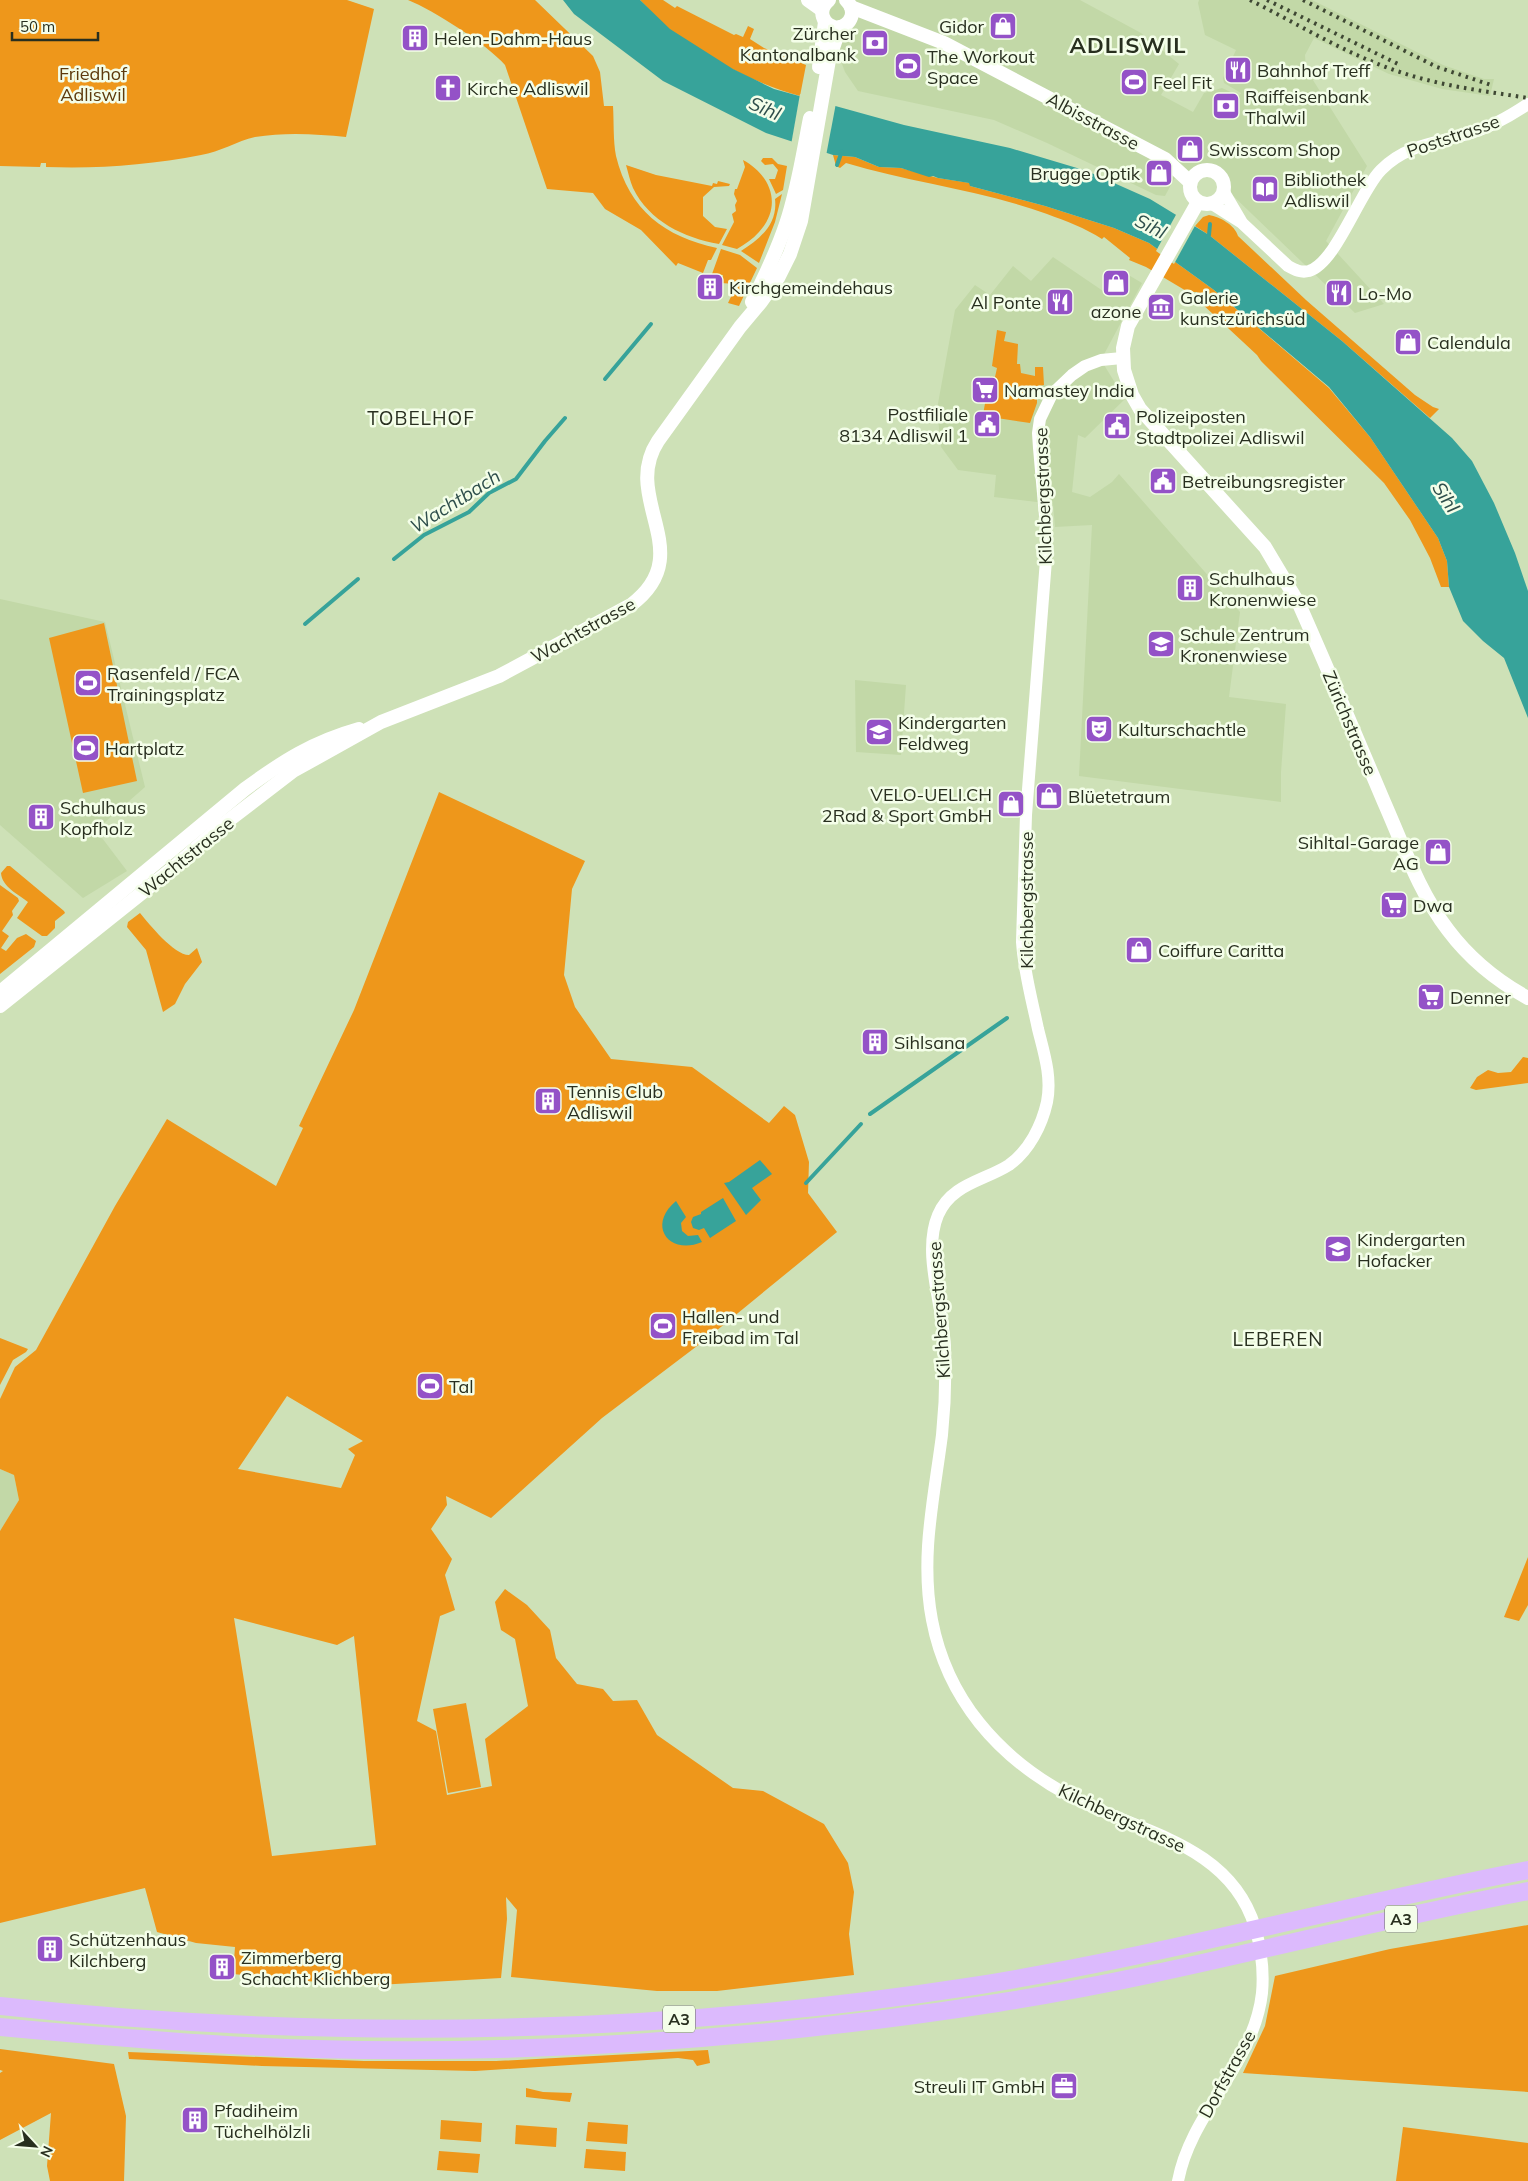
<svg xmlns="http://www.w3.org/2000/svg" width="1528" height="2181" viewBox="0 0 1528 2181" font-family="Mulish,sans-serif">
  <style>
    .built { fill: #c2d8a7 }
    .green { fill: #ee971b; fill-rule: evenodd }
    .water { fill: #37a39a }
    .pier { fill: #cee1b7 }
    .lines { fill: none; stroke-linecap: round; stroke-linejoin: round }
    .stream { stroke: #37a39a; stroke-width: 4 }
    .tertiary { stroke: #fff; stroke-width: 12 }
    .secondary { stroke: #fff; stroke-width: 14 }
    .motorway { stroke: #dcbafd; stroke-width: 18 }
    .rail { stroke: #3e4733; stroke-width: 4; stroke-dasharray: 2.5 5; stroke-linecap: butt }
    .labels { text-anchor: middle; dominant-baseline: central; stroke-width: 5; stroke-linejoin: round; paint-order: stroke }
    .shield { fill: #f4fee9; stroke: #656d5c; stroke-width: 1 }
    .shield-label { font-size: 16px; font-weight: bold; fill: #282f1f }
    .poi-label { font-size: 18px; fill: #282f1f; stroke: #f4fee9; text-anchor: start }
    .park-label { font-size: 18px; fill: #5e3a0c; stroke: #f4fee9 }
    .street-label { font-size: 18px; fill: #282f1f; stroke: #f4fee9 }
    .water-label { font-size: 19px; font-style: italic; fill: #2f4f4c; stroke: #f4fee9 }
    .neighbourhood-label { font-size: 19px; letter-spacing: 1px; fill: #282f1f; stroke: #f4fee9 }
    .district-label { font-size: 22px; font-weight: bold; letter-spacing: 1px; fill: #282f1f; stroke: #f4fee9 }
  </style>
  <rect width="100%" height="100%" fill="#cee1b7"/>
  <g class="built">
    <polygon points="818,0 1080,0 1141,33 1179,64 1161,95 1193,112 1204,93 1222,88 1239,96 1241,93 1224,83 1223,78 1236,50 1205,35 1198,3 1199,0 1312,0 1443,65 1484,79 1494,79 1490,96 1442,89 1389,74 1314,38 1305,55 1306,69 1367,166 1326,241 1384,304 1355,313 1200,164 1174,179 1165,196 1156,195 1047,143 994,120 858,91 845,72"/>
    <polygon points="1053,257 1106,293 1120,270 1142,283 1101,360 1125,399 1085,438 1078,435 1072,492 1090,497 1112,482 1119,474 1240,612 1229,697 1286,704 1281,772 1281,802 1079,776 1092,525 1055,527 1053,504 994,497 996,475 958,470 941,447 937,409 955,310 975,285 990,295 1013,266 1031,281"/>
    <polygon points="0,599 105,622 145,787 96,830 127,871 83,898 0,825"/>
    <polygon points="855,680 906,685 901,755 856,752"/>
    <polygon points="0,1469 14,1475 19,1500 0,1531"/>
  </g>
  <g class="green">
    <path d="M0,0H347L374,9L346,137C317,134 285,132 255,137C237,141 220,152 201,155C150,165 98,169 46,167V163H41L40,167L0,166Z"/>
    <path d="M408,0H535L593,56L600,72L604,106H613C614,122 613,140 616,156C629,210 665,237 717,248L711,260H708L703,273L678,263L676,266L641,230L605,209L593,193L547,189L505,65C488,45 433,10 408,0Z"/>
    <path d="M640,0H663L675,8L677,6L734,35L736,34L743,37L748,26L754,29L750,39L764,48L806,65L800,96C755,84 707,58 670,30C659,21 650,10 640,0Z"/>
    <path d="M833,155L855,157L879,167L901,168L938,178L970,183V186L1045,206L1114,228L1149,243L1214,290L1329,388L1370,437L1438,538L1447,561L1449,587H1441L1430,558L1410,520L1384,483L1261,361L1257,355L1200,302V297L1197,292H1188L1146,267L1129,260L1130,258L1104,237L1102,239C1085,228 1066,221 1047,214C981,190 912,183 846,163L840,168L836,166Z"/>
    <polygon points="763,158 772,158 778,164 787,166 783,190 776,194 769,179 775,179 778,170 773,164 765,165 761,161"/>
    <path d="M743,160C771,175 783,206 759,232C753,239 745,244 737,249L722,245L734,222L732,214L736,211L735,205L737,201L734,194L735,189H737L745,167Z"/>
    <path d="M626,165L656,175L712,186L713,183L717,184L718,181L730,184L729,186L714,187L703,197V216L715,227L727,229L719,244C684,238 649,221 633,188C630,181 628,172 626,165Z"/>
    <path d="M782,194L775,222L759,263L741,251C760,239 778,224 775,199Z"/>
    <path d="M1209,215C1220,217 1235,225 1238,236L1306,300L1415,395L1433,407L1439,409L1430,418L1342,341L1209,235L1195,226L1203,217Z"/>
    <polygon points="721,249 740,255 757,268 739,306 728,303 737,284 720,283 723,275 712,274"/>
    <polygon points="997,330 1006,332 1004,341 1018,344 1017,364 1020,364 1021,373 1035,376 1035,367 1043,367 1044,385 1037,386 1037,403 1030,423 997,418 996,422 982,420 990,376 995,377 997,368 992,366"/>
    <polygon points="104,623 137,781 83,793 49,638"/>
    <path d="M439,792L585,861L572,889L564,975L575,1007L611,1059L692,1067L769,1123L784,1106L795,1115L809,1162L808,1193L837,1232L705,1340L602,1418L491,1518L446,1496L447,1505L431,1529L452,1559L445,1575L455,1610L440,1616L417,1721L436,1731L447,1795L492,1786L485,1739L528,1706L515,1639L501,1630L495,1602L505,1589L527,1605L550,1630L556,1658L577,1684L603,1689L613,1701L637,1700L657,1735L733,1788L763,1791L824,1824L848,1863L854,1892L849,1934L854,1975L717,1991H657L511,1977L517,1910L506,1897L507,1919L501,1978L360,1986L233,1974L235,1947L196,1943L157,1932L145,1888L0,1923V1531L19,1500L14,1475L0,1469V1399L15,1367L36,1350L115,1206L167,1119L276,1186L303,1128L299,1126L354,1010ZM287,1396L363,1441L348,1449L355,1455L341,1488L238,1469ZM234,1618L337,1645L354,1636L376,1845L272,1856Z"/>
    <path d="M7,866H10L64,911L65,913L55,921V928L47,936H42L17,918L28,902C18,894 2,887 1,873Z"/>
    <polygon points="0,885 18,898 19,901 12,911 13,915 2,931 9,936 1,948 6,951 17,938 26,934 36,941 34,947 0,974"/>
    <path d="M140,913C149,924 174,955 189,955L197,948L202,962L185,984L175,1004L163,1012L146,950L127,927L128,922Z"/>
    <polygon points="1523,1057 1528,1058 1528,1083 1476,1090 1470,1088 1477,1077 1488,1070 1498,1073 1511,1072"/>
    <polygon points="0,1338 28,1349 26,1352 13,1360 0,1385"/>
    <polygon points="1528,1557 1528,1605 1519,1621 1504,1617"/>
    <polygon points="466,1703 481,1787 448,1793 433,1709"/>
    <polygon points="1528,1925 1528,2092 1243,2073 1265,2026 1275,1976 1390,1949"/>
    <polygon points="0,2049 114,2064 126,2116 124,2181 50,2181 47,2166 51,2113 0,2140 0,2073 3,2071 0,2070"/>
    <polygon points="708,2050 710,2063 697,2066 693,2060 678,2058 475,2071 262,2066 129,2059 128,2052 364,2061 496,2061"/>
    <polygon points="526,2088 543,2092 572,2093 570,2102 526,2097"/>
    <polygon points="441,2120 482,2123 481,2142 440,2139"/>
    <polygon points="588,2122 628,2125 627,2144 586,2141"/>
    <polygon points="516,2125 557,2128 556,2147 515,2144"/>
    <polygon points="1403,2127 1528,2143 1528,2181 1396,2181"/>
    <polygon points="586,2149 626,2152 625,2171 584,2168"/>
    <polygon points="439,2151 480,2154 478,2173 437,2170"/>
  </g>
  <g class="water">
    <polygon points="563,0 640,0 670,29 733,69 774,89 904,125 1010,148 1087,171 1150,199 1209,235 1342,341 1452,438 1472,461 1494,503 1515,553 1528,591 1528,718 1504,658 1483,641 1463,621 1449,587 1447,561 1438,538 1370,437 1329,387 1214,290 1149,243 1114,228 1045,206 970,186 969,183 938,178 933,176 929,177 901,168 879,167 855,157 833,155 766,133 663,81 574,14"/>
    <polygon points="760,1160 772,1174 752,1188 761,1200 746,1215 724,1183 729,1182"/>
    <polygon points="723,1198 736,1221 710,1238 704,1228 699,1230 693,1228 691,1222 693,1217 701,1214 701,1212"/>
    <path d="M676,1201L686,1217L681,1223L682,1231L688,1236L698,1235L702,1242C670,1256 646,1226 676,1201Z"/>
  </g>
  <g class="pier">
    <polygon points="800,94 836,103 826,156 791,145"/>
    <polygon points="1177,213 1196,224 1174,264 1156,251"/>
  </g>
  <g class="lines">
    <g class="stream">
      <polyline points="837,165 842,151"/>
      <polyline points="1207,239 1209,235 1210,224"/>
      <polyline points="605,379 651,324"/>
      <polyline points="394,559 424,535 469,512 489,493 516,479 545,441 565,418"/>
      <polyline points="305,624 358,579"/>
      <polyline points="870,1114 1007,1018"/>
      <polyline points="806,1183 861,1124"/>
    </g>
    <g class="tertiary">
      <polyline points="1224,192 1241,221"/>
      <path d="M1212,204L1242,223L1288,266C1295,270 1301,273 1309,271C1336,263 1360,191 1381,170C1406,144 1438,143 1471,133C1491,127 1510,116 1528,104"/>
      <path d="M1122,358L1101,360L1085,366L1072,375L1052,394L1040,419L1038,433L1039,448L1046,527V560L1026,815L1022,942C1024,972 1032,1000 1038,1029C1044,1053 1052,1077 1047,1102C1042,1125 1029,1151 1009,1165C984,1181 951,1184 938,1215C922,1253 943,1306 945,1347C946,1376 945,1406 942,1435C934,1498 920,1557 932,1620C947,1699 998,1757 1068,1795C1136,1832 1229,1842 1255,1927C1261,1948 1264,1971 1262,1993C1254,2064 1191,2112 1178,2181"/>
    </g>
    <g class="secondary">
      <polyline points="808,0 822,10"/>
      <path d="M829,0C817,10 822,25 837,28C852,25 857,11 846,0"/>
      <polyline points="851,7 944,43 1165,159 1190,182"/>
      <polyline points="819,67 825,22"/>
      <circle cx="1207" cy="187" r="17"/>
      <path d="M1198,202L1128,326L1123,348L1124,370L1132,395L1140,409L1265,547L1299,604C1328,669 1356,736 1384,802C1403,845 1419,892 1448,930C1469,958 1497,981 1528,998"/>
      <path d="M752,302C765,276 777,251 786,224C798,189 803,153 810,118"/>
      <path d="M0,992L245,789C283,761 313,742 359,729"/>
      <path d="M0,1006L173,868L220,827L293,771L381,722L499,676L631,605C700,553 620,499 658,441L740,327L761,302L778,278L790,254L801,221L829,60L840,27"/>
    </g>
    <g class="motorway">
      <path d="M0,2006C324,2041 652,2036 974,1986C1161,1956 1342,1906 1528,1870"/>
      <path d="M0,2027C106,2037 211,2046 317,2049C544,2055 772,2038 997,2003C1176,1975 1350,1925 1528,1891"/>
    </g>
    <g class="rail">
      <path d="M1250,0C1298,24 1346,54 1397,71C1440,86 1484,91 1528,98"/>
      <polyline points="1267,0 1398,64"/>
      <polyline points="1303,0 1437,67 1494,86"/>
    </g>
  </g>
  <defs>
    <g id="shop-square" transform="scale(1.4375)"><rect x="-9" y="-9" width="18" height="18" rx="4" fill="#9452c7" stroke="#f4fee9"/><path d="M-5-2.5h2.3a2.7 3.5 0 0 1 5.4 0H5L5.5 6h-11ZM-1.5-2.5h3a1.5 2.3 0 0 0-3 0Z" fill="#fff"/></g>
    <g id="building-square" transform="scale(1.4375)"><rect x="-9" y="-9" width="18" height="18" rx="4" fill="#9452c7" stroke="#f4fee9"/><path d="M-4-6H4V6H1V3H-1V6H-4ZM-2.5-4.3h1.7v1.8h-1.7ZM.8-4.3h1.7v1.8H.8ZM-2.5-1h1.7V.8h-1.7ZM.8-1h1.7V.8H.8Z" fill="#fff"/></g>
    <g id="bank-square" transform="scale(1.4375)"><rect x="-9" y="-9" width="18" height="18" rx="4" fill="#9452c7" stroke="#f4fee9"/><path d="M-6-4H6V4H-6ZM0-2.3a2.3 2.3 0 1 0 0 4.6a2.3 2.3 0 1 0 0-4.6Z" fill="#fff"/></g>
    <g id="stadium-square" transform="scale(1.4375)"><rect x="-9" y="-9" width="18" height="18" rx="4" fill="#9452c7" stroke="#f4fee9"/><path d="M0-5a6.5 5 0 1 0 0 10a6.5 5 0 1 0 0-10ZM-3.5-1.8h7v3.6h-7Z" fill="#fff"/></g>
    <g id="restaurant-square" transform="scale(1.4375)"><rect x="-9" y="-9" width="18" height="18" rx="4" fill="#9452c7" stroke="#f4fee9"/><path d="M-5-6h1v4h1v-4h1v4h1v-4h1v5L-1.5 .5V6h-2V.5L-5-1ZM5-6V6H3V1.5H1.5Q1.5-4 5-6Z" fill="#fff"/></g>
    <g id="church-square" transform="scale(1.4375)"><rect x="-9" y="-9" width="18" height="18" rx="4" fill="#9452c7" stroke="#f4fee9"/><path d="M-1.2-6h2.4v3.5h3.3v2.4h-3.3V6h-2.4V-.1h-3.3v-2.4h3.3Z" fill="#fff"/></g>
    <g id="library-square" transform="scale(1.4375)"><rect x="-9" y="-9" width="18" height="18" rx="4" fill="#9452c7" stroke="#f4fee9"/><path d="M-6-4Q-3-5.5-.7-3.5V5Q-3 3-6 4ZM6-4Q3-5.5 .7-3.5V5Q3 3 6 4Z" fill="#fff"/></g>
    <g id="museum-square" transform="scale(1.4375)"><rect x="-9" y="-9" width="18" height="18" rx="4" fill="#9452c7" stroke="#f4fee9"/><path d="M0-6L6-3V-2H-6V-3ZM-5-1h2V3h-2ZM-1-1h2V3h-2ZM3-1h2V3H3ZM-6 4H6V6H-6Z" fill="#fff"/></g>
    <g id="supermarket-square" transform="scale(1.4375)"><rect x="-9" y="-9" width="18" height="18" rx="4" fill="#9452c7" stroke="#f4fee9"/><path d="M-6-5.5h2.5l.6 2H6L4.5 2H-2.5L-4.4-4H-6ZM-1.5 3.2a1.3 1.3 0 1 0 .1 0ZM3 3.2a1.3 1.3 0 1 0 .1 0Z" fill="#fff"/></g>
    <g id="civic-square" transform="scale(1.4375)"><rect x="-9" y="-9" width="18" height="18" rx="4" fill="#9452c7" stroke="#f4fee9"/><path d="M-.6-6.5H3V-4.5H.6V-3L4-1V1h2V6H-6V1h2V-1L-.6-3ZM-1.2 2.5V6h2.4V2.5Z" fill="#fff"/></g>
    <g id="school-square" transform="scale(1.4375)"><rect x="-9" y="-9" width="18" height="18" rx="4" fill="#9452c7" stroke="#f4fee9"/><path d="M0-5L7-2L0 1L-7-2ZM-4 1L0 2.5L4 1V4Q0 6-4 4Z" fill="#fff"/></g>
    <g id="theatre-square" transform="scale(1.4375)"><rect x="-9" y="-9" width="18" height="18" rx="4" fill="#9452c7" stroke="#f4fee9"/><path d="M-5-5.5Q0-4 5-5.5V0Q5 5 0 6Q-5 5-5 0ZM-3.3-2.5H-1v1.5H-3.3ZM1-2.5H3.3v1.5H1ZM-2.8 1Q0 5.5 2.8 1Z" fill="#fff"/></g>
    <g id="office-square" transform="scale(1.4375)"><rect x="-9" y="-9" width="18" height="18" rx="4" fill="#9452c7" stroke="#f4fee9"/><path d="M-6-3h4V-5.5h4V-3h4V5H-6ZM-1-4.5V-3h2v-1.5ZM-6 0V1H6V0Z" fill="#fff"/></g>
  </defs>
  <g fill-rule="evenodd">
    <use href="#shop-square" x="1003" y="26"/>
    <use href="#building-square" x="415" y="38"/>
    <use href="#bank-square" x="875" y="43"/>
    <use href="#stadium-square" x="908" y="66"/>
    <use href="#restaurant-square" x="1238" y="70"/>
    <use href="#stadium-square" x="1134" y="82"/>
    <use href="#church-square" x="448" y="88"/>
    <use href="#bank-square" x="1226" y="106"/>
    <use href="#shop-square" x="1190" y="149"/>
    <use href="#shop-square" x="1159" y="173"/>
    <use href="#library-square" x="1265" y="189"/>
    <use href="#shop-square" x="1116" y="283"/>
    <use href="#building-square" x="710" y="287"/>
    <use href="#restaurant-square" x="1339" y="293"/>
    <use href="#restaurant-square" x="1060" y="302"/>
    <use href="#museum-square" x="1161" y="307"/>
    <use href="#shop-square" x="1408" y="342"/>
    <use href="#supermarket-square" x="985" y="390"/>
    <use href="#civic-square" x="987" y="424"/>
    <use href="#civic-square" x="1117" y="426"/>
    <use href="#civic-square" x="1163" y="481"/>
    <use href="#building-square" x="1190" y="588"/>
    <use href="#school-square" x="1161" y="644"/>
    <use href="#stadium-square" x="88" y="683"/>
    <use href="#theatre-square" x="1099" y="729"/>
    <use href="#school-square" x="879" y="732"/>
    <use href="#stadium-square" x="86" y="748"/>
    <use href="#shop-square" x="1049" y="796"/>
    <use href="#shop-square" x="1011" y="804"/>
    <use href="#building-square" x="41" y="817"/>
    <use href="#shop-square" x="1438" y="852"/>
    <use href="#supermarket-square" x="1394" y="905"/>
    <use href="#shop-square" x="1139" y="950"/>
    <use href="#supermarket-square" x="1431" y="997"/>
    <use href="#building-square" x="875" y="1042"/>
    <use href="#building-square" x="548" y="1101"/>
    <use href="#school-square" x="1338" y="1249"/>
    <use href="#stadium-square" x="663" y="1326"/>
    <use href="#stadium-square" x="430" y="1386"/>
    <use href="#building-square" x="50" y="1949"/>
    <use href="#building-square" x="222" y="1967"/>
    <use href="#office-square" x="1064" y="2086"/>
    <use href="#building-square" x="195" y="2120"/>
  </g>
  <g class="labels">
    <g class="shield">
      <rect x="1385" y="1905.5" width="32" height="27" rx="4"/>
      <rect x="663" y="2005.5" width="32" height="27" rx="4"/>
    </g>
    <g class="shield-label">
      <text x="1401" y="1919">A3</text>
      <text x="679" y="2019">A3</text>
    </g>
    <g class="poi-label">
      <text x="984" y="26" text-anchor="end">Gidor</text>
      <text x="856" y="33" text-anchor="end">Zürcher<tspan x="856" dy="21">Kantonalbank</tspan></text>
      <text x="434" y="38">Helen-Dahm-Haus</text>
      <text x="927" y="56">The Workout<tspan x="927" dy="21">Space</tspan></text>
      <text x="1257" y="70">Bahnhof Treff</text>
      <text x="1153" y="82">Feel Fit</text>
      <text x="467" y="88">Kirche Adliswil</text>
      <text x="1245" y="96">Raiffeisenbank<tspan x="1245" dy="21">Thalwil</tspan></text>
      <text x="1209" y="149">Swisscom Shop</text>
      <text x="1140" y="173" text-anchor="end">Brugge Optik</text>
      <text x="1284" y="179">Bibliothek<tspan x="1284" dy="21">Adliswil</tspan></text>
      <text x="729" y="287">Kirchgemeindehaus</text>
      <text x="1358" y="293">Lo-Mo</text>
      <text x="1180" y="297">Galerie<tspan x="1180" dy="21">kunstzürichsüd</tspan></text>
      <text x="1041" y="302" text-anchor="end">Al Ponte</text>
      <text x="1116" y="311" text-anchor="middle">azone</text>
      <text x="1427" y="342">Calendula</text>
      <text x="1004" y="390">Namastey India</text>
      <text x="968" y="414" text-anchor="end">Postfiliale<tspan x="968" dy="21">8134 Adliswil 1</tspan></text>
      <text x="1136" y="416">Polizeiposten<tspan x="1136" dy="21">Stadtpolizei Adliswil</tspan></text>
      <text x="1182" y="481">Betreibungsregister</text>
      <text x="1209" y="578">Schulhaus<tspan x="1209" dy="21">Kronenwiese</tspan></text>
      <text x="1180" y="634">Schule Zentrum<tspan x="1180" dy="21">Kronenwiese</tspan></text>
      <text x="107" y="673">Rasenfeld / FCA<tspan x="107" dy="21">Trainingsplatz</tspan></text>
      <text x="898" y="722">Kindergarten<tspan x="898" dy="21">Feldweg</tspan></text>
      <text x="1118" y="729">Kulturschachtle</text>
      <text x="105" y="748">Hartplatz</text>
      <text x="992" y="794" text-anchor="end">VELO-UELI.CH<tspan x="992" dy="21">2Rad &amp; Sport GmbH</tspan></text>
      <text x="1068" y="796">Blüetetraum</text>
      <text x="60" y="807">Schulhaus<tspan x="60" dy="21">Kopfholz</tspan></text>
      <text x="1419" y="842" text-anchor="end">Sihltal-Garage<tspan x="1419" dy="21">AG</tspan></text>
      <text x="1413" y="905">Dwa</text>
      <text x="1158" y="950">Coiffure Caritta</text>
      <text x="1450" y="997">Denner</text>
      <text x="894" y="1042">Sihlsana</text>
      <text x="567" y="1091">Tennis Club<tspan x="567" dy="21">Adliswil</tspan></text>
      <text x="1357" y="1239">Kindergarten<tspan x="1357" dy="21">Hofacker</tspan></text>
      <text x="682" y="1316">Hallen- und<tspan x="682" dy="21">Freibad im Tal</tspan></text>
      <text x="449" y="1386">Tal</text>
      <text x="69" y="1939">Schützenhaus<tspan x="69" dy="21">Kilchberg</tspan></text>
      <text x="241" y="1957">Zimmerberg<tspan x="241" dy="21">Schacht Klichberg</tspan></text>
      <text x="1045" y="2086" text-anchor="end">Streuli IT GmbH</text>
      <text x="214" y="2110">Pfadiheim<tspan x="214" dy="21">Tüchelhölzli</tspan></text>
    </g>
    <g class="park-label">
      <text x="93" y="73">Friedhof<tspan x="93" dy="21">Adliswil</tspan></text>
    </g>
    <g class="street-label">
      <text transform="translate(1093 121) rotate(28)">Albisstrasse</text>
      <text transform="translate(1453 136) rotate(-19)">Poststrasse</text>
      <text transform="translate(1043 496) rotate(-92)">Kilchbergstrasse</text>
      <text transform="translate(583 630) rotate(-29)">Wachtstrasse</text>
      <text transform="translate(1350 723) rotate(67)">Zürichstrasse</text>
      <text transform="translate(186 857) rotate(-39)">Wachtstrasse</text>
      <text transform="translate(1026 900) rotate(-90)">Kilchbergstrasse</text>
      <text transform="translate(939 1310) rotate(-94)">Kilchbergstrasse</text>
      <text transform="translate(1122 1818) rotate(25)">Kilchbergstrasse</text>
      <text transform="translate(1227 2074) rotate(-61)">Dorfstrasse</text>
    </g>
    <g class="water-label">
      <text transform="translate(765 108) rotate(24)">Sihl</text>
      <text transform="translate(1151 226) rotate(27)">Sihl</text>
      <text transform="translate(1446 497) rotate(57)">Sihl</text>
      <text transform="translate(455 501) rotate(-32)">Wachtbach</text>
    </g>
    <g class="neighbourhood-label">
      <text x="421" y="418">TOBELHOF</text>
      <text x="1278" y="1339">LEBEREN</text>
    </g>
    <g class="district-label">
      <text x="1128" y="45">ADLISWIL</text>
    </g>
  </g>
  <g transform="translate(35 2146) rotate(116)" stroke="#f4fee9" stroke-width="4" paint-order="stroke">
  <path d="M0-4L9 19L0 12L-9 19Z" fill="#282f1f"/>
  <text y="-8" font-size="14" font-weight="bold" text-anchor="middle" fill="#282f1f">N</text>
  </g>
  <path d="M12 32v8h86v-8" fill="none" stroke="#282f1f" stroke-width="2.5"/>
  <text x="20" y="32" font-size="15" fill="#282f1f" stroke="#f4fee9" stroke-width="4" paint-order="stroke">50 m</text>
</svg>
